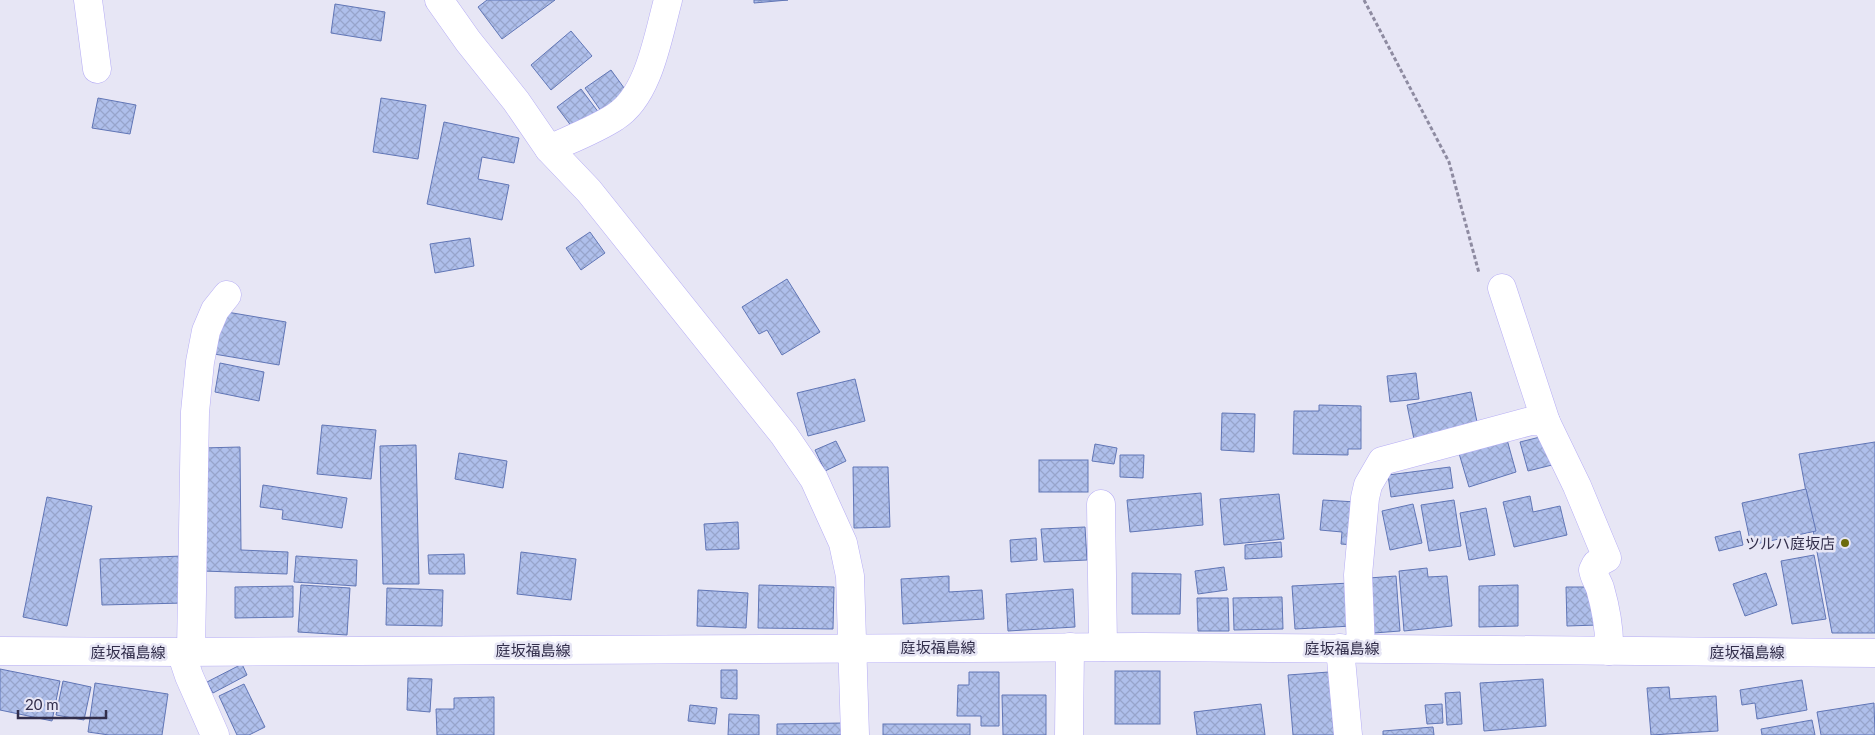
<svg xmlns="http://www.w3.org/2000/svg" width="1875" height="735" viewBox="0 0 1875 735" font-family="Lato,'Noto Sans JP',sans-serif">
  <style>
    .building { fill: url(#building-cross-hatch); stroke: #6176b6 }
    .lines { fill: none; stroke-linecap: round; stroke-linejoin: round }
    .minor-casing { stroke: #b5acf5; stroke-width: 29 }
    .major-casing { stroke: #b5acf5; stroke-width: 29 }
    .path { stroke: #8e8ba1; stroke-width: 3; stroke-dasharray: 4 2.5; stroke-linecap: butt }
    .minor { stroke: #fff; stroke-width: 28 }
    .major { stroke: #fff; stroke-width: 28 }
    .poi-dot { fill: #6d6c0c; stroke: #e7e6f5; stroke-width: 2 }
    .labels { text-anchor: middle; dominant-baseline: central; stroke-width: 5; stroke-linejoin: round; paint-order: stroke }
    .poi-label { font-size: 15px; fill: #322e4b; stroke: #e7e6f5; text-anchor: end }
    .street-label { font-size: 15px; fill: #322e4b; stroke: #e7e6f5 }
  </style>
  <defs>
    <pattern id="building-cross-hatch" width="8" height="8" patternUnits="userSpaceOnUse" patternTransform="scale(1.25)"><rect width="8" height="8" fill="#afbfeb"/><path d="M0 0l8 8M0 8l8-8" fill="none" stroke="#97a4cb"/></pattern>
  </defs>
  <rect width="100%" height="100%" fill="#e7e6f5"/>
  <g class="building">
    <polygon points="487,0 555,0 502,39 478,7"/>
    <polygon points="754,0 788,0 754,3"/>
    <polygon points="335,4 385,12 381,41 331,33"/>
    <polygon points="571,31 592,56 551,90 531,65"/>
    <polygon points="611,70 627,92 601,111 585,88"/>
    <polygon points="581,89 599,113 575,131 557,107"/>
    <polygon points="98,98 136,105 130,134 92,128"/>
    <polygon points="381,98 426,105 418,159 373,152"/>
    <polygon points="444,122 519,138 514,163 482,157 478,179 509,185 502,220 427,204"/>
    <polygon points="590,232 605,253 581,270 566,248"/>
    <polygon points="470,238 474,266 435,273 430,244"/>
    <polygon points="787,279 820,332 782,355 767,330 759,334 742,307"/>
    <polygon points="221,311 286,322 279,365 214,354"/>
    <polygon points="220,363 264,372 259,401 215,392"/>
    <polygon points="1416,373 1419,399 1390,402 1387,376"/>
    <polygon points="855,379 865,421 808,436 797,393"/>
    <polygon points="1471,392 1479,432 1415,444 1407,405"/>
    <polygon points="1319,405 1361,406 1361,449 1348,449 1348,455 1293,454 1294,411 1319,411"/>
    <polygon points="1222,413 1255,414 1254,452 1221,450"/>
    <polygon points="322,425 376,430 371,479 317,474"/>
    <polygon points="1506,436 1516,472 1469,487 1458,450"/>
    <polygon points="1544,436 1552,465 1528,471 1520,442"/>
    <polygon points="836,441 846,461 825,471 815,450"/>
    <polygon points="1875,442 1875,633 1832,633 1799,454"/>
    <polygon points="1095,444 1117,448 1114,464 1092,461"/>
    <polygon points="416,445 419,584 383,584 380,446"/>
    <polygon points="240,447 241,550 288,552 287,574 203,571 202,448"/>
    <polygon points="459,453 507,461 503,488 455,479"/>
    <polygon points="1120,455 1144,455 1143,478 1120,477"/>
    <rect x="1039" y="460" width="49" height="32"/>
    <polygon points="853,467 888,467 890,527 854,528"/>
    <polygon points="1450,467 1453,488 1391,497 1388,475"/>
    <polygon points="263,485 347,498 342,528 282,519 283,510 260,507"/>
    <polygon points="1806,489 1816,531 1751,545 1742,503"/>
    <polygon points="1201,493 1203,525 1130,532 1127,500"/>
    <polygon points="1279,494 1284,539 1224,545 1220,499"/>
    <polygon points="1530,496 1533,512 1560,506 1567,535 1514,547 1503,502"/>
    <polygon points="47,497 92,506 67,626 23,617"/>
    <polygon points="1323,500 1356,502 1353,545 1341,544 1342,532 1320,530"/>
    <polygon points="1454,500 1461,546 1429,551 1421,505"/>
    <polygon points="1413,504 1422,543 1390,550 1382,511"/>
    <polygon points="1486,508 1495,555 1469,560 1460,513"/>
    <polygon points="738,522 739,549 706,550 704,524"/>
    <polygon points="1085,527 1087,560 1044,562 1041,529"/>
    <polygon points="1740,531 1743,545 1719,551 1715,537"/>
    <polygon points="1036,538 1037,560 1011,562 1010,540"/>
    <polygon points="1281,542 1282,557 1245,559 1245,545"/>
    <polygon points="521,552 576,559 571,600 517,594"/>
    <polygon points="464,554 465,574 429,574 428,555"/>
    <polygon points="1814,555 1826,619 1792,624 1781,561"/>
    <polygon points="183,556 184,603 102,605 100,559"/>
    <polygon points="296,556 357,560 356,586 294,582"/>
    <polygon points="1224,567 1227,590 1198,594 1195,571"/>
    <polygon points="1427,568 1428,577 1447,576 1452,626 1404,631 1399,571"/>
    <polygon points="1132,573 1181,574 1180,614 1132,614"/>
    <polygon points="1766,573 1777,605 1745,616 1733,584"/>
    <polygon points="949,576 949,592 982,590 984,619 903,624 901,579"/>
    <polygon points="1396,576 1400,631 1374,633 1369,578"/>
    <polygon points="1350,583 1352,626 1295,629 1292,586"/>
    <polygon points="301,585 350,588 347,635 298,632"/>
    <polygon points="759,585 834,587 833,629 758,628"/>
    <polygon points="1518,585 1518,626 1479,627 1479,586"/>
    <polygon points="293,586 293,617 235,618 235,587"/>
    <polygon points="1566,587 1585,587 1598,625 1567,626"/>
    <polygon points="387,588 443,590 442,626 386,625"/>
    <polygon points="1073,589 1075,627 1008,631 1006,594"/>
    <polygon points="698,590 748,593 746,628 697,626"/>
    <polygon points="1282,597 1283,629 1234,630 1233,598"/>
    <polygon points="1197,598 1228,598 1229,631 1198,631"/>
    <polygon points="242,664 247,675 213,693 207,682"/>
    <polygon points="0,669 60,681 52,721 0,710"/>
    <polygon points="721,670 737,670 737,699 721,698"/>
    <rect x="1115" y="671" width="45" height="53"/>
    <polygon points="969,672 999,672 999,726 981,726 981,716 957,716 958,685 969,685"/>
    <polygon points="1329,672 1334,735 1293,735 1288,675"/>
    <polygon points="408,678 432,679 430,712 407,710"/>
    <polygon points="1543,679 1546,726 1484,731 1480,683"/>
    <polygon points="1802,680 1807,710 1757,719 1755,703 1742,705 1740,690"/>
    <polygon points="63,681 91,687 84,720 56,715"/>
    <polygon points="95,683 168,694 162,735 109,735 88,732"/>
    <polygon points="244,684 265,727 249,735 237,735 219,696"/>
    <polygon points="1669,687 1670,699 1716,696 1718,731 1651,735 1647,688"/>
    <polygon points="1460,692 1462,724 1447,725 1445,693"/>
    <polygon points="1002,695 1046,695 1046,735 1003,735"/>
    <polygon points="494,697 494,735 437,735 436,709 454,709 454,698"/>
    <polygon points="1874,703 1875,735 1821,735 1817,712"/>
    <polygon points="1261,704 1265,735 1197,735 1194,712"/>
    <polygon points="1442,704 1443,723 1427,724 1425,705"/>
    <polygon points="690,705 717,708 715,724 688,721"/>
    <polygon points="729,714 759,715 759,735 728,735"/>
    <polygon points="1812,720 1815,735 1762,735 1761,729"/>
    <polygon points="843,723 844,735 777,735 777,724"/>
    <rect x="883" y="724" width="87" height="11"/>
    <polygon points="1433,727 1434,735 1383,735 1383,731"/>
  </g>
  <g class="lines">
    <g class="minor-casing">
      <g id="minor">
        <polyline points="88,0 97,69"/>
        <polyline points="439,0 468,41 516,101 549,149 589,191 784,435 814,479 843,543 850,576 855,735"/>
        <path d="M549,149C571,139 595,130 615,117C649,96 658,36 668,0"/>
        <path d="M1502,288L1546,422L1577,486L1607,558L1596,564L1593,570C1594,577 1598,582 1600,588C1606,609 1610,629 1609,651"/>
        <polyline points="1101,504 1103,647"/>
        <polyline points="1340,648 1348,735"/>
        <polyline points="1361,648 1358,575 1365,498 1368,485 1382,461 1531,421 1546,422"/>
        <polyline points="181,652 189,676 215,735"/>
        <polyline points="191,652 195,412 200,362 206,331 215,310 227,295"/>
        <polyline points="1069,735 1070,647"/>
      </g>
    </g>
    <g class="major-casing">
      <polyline id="major" points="0,651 181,652 1143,647 1875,653"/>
    </g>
    <polyline class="path" points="1364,0 1449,162 1479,273"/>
    <use href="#minor" class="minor"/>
    <use href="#major" class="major"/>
  </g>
  <circle class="poi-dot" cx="1845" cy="543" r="5"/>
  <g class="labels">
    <g class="poi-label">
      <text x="1835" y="543">ツルハ庭坂店</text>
    </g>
    <g class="street-label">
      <text x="938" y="647">庭坂福島線</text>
      <text x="1342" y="648">庭坂福島線</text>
      <text x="533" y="650">庭坂福島線</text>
      <text x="128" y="652">庭坂福島線</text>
      <text x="1747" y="652">庭坂福島線</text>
    </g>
  </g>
  <path d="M18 710v8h88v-8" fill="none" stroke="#322e4b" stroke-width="2.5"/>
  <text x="25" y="710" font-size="15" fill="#322e4b" stroke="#e7e6f5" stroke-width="4" paint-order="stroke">20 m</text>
</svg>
